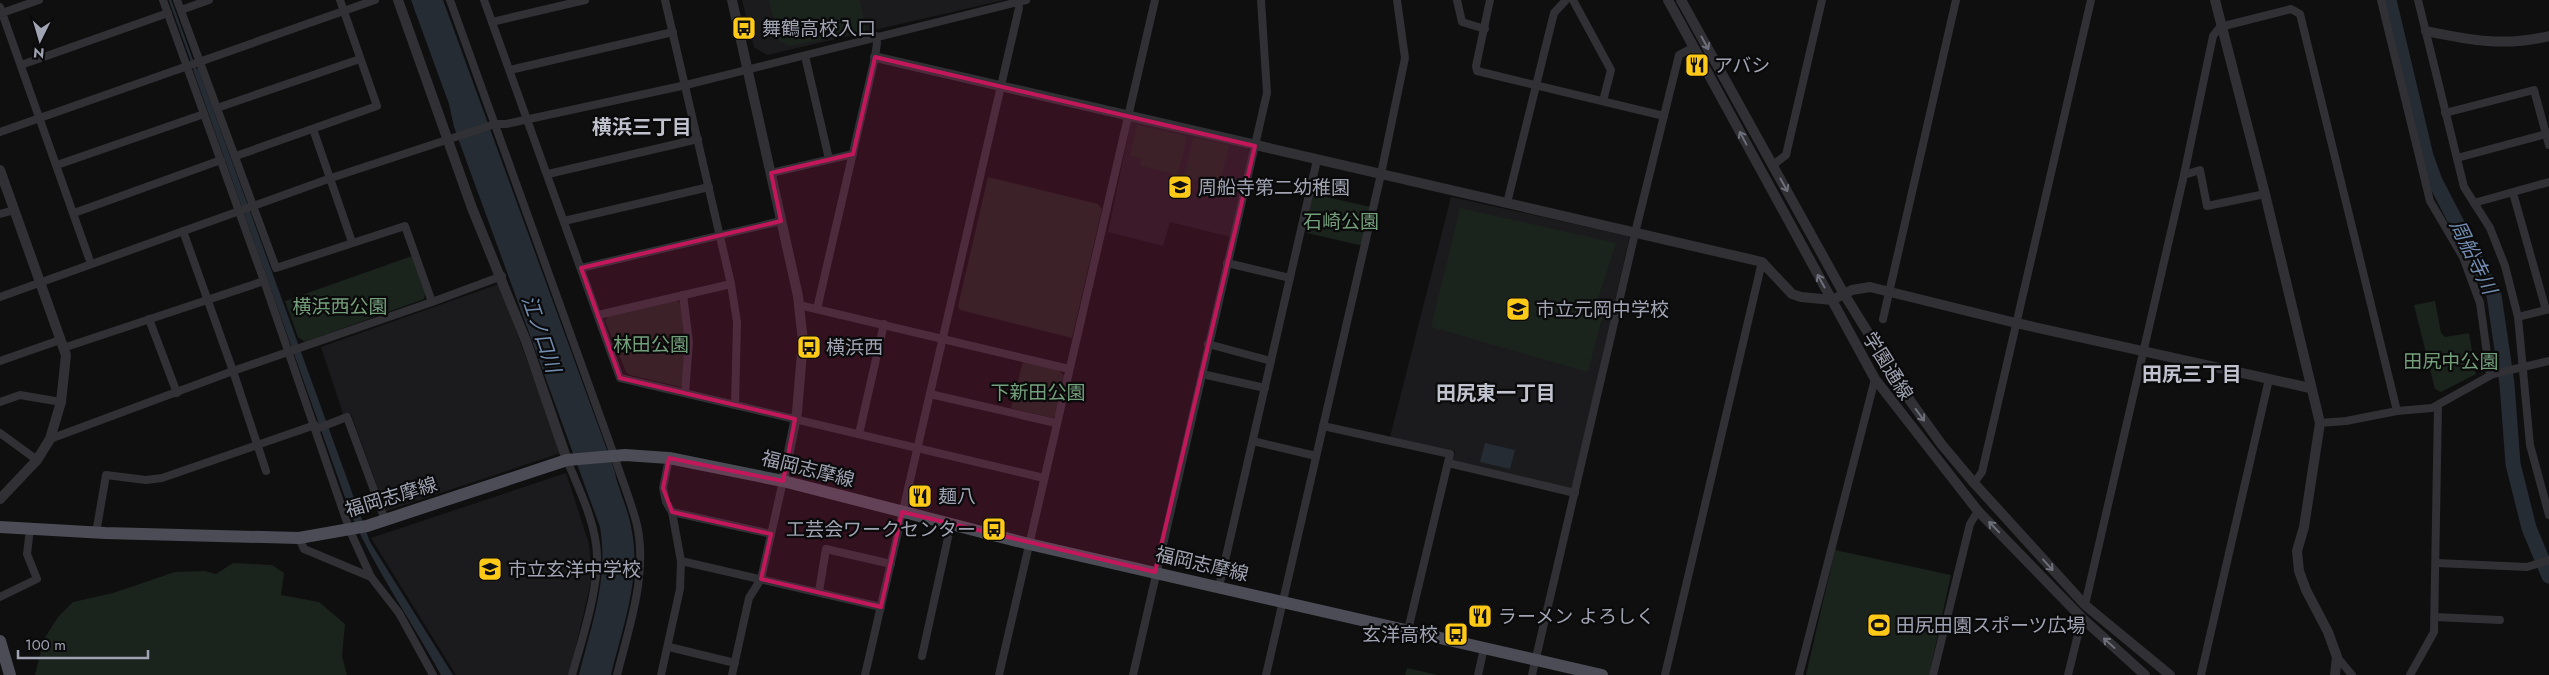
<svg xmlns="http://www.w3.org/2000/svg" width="2549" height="675" viewBox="0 0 2549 675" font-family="Jost,'Noto Sans JP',sans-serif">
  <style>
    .built { fill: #1b1b1d }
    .green { fill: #1b231d }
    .water { fill: #252c34 }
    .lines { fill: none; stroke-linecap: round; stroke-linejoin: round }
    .stream { stroke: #252c34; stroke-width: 2.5 }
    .river { stroke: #252c34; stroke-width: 15 }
    .minor { stroke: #303035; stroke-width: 8 }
    .tertiary { stroke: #303035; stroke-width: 10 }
    .primary { stroke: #4b4c55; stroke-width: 12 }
    .oneway { stroke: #6d6f7a }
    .marked { fill: #c2185b; fill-opacity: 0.2; stroke: #c2185b; stroke-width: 4; stroke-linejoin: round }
    .labels { text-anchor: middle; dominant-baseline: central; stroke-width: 4.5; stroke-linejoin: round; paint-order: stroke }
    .poi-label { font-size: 19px; fill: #9fa3b2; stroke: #0a0a0b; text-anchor: start }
    .park-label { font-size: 19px; fill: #749f7b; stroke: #0a0a0b }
    .street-label { font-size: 19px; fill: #9fa3b2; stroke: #0a0a0b }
    .neighbourhood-label { font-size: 20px; font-weight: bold; fill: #c0c2ce; stroke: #0a0a0b }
    .water-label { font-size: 20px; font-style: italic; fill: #728db1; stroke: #0a0a0b }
  </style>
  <rect width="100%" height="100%" fill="#0f0f10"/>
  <g class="built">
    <polygon points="742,0 1004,0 767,55 754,47"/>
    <polygon points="1131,121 1247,148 1250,152 1230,237 1170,222 1163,246 1108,232"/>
    <polygon points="1451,197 1628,236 1629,239 1572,489 1452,462 1455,451 1390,437"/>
    <polygon points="499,284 561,453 386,511 351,414 344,416 321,347"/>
    <polygon points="566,473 589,544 592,578 569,675 456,675 371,538"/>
  </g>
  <g class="green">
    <polygon points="769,0 860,0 866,31 790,46 778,40"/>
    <polygon points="1137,125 1187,136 1178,175 1140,166 1141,158 1130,156"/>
    <polygon points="1193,137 1229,145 1220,185 1184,177"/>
    <polygon points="988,177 1098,204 1102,209 1072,338 960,310 958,306"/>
    <polygon points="1313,194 1371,207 1362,244 1359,245 1307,233 1305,230"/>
    <polygon points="1460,208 1616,243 1595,308 1604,311 1588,372 1431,327"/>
    <polygon points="412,256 425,294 424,299 305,342 298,337 285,301"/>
    <polygon points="676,300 680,303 686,340 684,384 680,387 630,375 626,372 605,321 608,316"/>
    <polygon points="2435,301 2441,333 2445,337 2469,333 2476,374 2441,392 2435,389 2414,305"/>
    <polygon points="1023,361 1058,370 1065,376 1055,416 1052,418 1011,408"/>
    <polygon points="1835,550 1951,575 1929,675 1806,675"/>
    <polygon points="233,563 272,565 284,573 281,595 319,602 345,624 342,656 347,675 35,675 44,639 58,617 73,602 113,593 175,572 205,571 216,574"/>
    <polygon points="1407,668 1438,675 1405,675"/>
  </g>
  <g class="water">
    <path d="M411,0H443L614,469C618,490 629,510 632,532C641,579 622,629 611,675H579C591,626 609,578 600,527L454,127L449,104Z"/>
    <path d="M198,68L370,542L453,675H441C412,622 377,572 352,517L193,70Z"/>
    <polygon points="1485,443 1515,450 1510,469 1480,462"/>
  </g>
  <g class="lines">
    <polyline class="stream" points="170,0 196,72"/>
    <polyline class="river" points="2389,0 2426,156 2435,181 2494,295 2507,384 2513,464 2529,528 2549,576"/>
    <g class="minor">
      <polyline points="163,0 264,281 350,531 371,577 399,613 433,675"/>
      <polyline points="177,0 276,268 405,226 432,302"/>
      <path d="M450,0L614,455C621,478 631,501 637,525C648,574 629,627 617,675"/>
      <polyline points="484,0 620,378 735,405"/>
      <polyline points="665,0 731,284 737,322 735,405 1044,478"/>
      <polyline points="1457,0 1462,22 1485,29"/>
      <polyline points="1490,0 1476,66 1477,71 1664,116"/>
      <polyline points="1573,0 1611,70 1603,101"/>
      <polyline points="2381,0 2430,201 2463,257 2480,303 2490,375"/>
      <polyline points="2418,0 2464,187 2490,228 2505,266 2518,317 2530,445 2549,515"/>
      <polyline points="0,7 91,264"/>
      <polyline points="181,10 209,0"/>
      <polyline points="2,13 39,0"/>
      <polyline points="492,22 585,0"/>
      <polyline points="805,56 829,159"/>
      <polyline points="21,65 168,13"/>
      <polyline points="510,70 673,32"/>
      <polyline points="217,108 360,59"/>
      <polyline points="2445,113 2534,90 2549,145"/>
      <polyline points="313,129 352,242"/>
      <polyline points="0,132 375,0"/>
      <polyline points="236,156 377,106 340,0"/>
      <polyline points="2457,158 2546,134"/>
      <polyline points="57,165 204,114"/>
      <polyline points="1773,165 1786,155 1822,0"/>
      <polyline points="771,173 853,154"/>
      <polyline points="548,174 698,139"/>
      <polyline points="2184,175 2200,170 2207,206 2265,194"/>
      <polyline points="2513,193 2546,310"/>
      <polyline points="1507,203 1554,13 1566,0"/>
      <polyline points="2474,203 2549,182"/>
      <polyline points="74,213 221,160"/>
      <polyline points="0,214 15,210"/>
      <polyline points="564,221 709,187"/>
      <polyline points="183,231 233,371 266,471"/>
      <polyline points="1227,263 1290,278"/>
      <polyline points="581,268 781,221"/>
      <polyline points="683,295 689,342 685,393"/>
      <polyline points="0,297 331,178 495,124 506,124 686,85 1026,0"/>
      <polyline points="799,305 1069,369"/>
      <polyline points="817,309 875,57 877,43 876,36"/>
      <polyline points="598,315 731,284"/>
      <polyline points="2518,317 2549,309"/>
      <polyline points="149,319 177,393"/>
      <polyline points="1883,319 1956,0"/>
      <polyline points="1208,344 1271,361"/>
      <polyline points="63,348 264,281"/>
      <polyline points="0,361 60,340"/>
      <polyline points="1202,374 1265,388"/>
      <polyline points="930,394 1056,423"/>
      <polyline points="0,402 20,395 61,402"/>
      <polyline points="2320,423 2346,421 2397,411 2432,408 2493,374 2549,361"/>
      <polyline points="1323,426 1450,454 1408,630"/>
      <polyline points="316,429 347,417 385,520"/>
      <polyline points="0,433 37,460"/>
      <polyline points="859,434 884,324"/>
      <polyline points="50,439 233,371 432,302 502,276"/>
      <polyline points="1253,441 1316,456"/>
      <path d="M567,460C578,487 592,515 596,544C602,580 582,639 572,675"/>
      <polyline points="1448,463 1575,493"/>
      <polyline points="1974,483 1982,472 2091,0"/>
      <polyline points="672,512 771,534"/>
      <polyline points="96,533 106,475 146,480 162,478 315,425"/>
      <polyline points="299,538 304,549 371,577"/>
      <polyline points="681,561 881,607"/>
      <polyline points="2437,563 2527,567 2549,560"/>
      <polyline points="1219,587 1317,160"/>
      <polyline points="819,591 826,549 891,564"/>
      <polyline points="0,597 37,579 27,554 30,529"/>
      <polyline points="2085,605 2184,175 2213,36 2220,27 2291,9 2300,14 2397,411"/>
      <polyline points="2435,617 2500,620"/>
      <polyline points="669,647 735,663"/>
      <polyline points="922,656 951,524"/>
      <polyline points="2337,657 2352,675"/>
      <polyline points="661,675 680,589 681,561 672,512 666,502 663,488 669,458"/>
      <polyline points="732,675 749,598 761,579 783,481"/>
      <polyline points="865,675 1019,8 1018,2"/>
      <polyline points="999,675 1155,0"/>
      <polyline points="1133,675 1267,93 1261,0"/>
      <polyline points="1266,675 1381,174 1405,58 1397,0"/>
      <polyline points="1478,675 1484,648"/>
      <polyline points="1532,675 1635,233 1679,55 1694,47"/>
      <polyline points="1665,675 1762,262"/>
      <polyline points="1799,675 1875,379"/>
      <polyline points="1933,675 1970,524 1978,511"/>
      <polyline points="2068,675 2082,618"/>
      <polyline points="2201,675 2269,379"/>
      <polyline points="2410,675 2434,632 2438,406"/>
    </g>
    <g class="tertiary">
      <polyline points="398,0 472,208 526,341 567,460"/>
      <polyline points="732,0 798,296 803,341 797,412 783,481"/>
      <polyline points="1668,0 1875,379 1978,511 2082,618 2145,675"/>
      <polyline points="1681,0 1844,294 1911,402 1942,445 1974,483 2085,605 2170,675"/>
      <polyline points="2215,0 2265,194 2320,423 2304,527 2297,551 2299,571 2306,590 2328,632 2337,657 2335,675"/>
      <path d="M2426,31C2470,40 2503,47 2549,36"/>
      <polyline points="875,57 1762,262 1792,294 1801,297 1832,300 1852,290 1870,287 2016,323 2310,388"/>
      <polyline points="0,170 66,355 61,402 50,439 37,460 0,499"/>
    </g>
    <g class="primary">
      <polyline points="0,527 105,533 299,538 367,526 567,460 625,455 669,458 783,481 1029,544 1602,675"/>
      <polyline points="0,641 10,675"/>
    </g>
  </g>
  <defs><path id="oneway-shaft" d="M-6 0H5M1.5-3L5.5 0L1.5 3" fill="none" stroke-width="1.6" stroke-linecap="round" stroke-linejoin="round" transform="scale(1.25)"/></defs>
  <g class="oneway">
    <use href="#oneway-shaft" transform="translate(1705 43) rotate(61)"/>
    <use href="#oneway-shaft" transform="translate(1743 138) rotate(-118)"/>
    <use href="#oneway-shaft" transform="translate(1784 185) rotate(61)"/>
    <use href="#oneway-shaft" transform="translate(1821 281) rotate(-119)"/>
    <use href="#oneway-shaft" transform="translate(1920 415) rotate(54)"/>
    <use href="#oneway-shaft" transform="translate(1994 527) rotate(-134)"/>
    <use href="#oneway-shaft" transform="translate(2048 565) rotate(48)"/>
    <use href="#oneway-shaft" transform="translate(2109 643) rotate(-138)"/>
  </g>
  <path class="marked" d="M875,57L1255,146L1155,572L902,512L881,607L761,579L771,534L672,512L663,488L669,458L783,481L795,419L620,378L581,268L781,221L771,173L853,154Z"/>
  <defs>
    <g id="bus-square" transform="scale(1.25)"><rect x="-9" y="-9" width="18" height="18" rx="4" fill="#ffc918" stroke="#0a0a0b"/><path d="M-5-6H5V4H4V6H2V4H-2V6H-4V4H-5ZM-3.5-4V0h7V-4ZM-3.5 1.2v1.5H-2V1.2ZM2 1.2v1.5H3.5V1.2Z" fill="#111"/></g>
    <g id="restaurant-square" transform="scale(1.25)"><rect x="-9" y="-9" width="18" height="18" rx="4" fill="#ffc918" stroke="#0a0a0b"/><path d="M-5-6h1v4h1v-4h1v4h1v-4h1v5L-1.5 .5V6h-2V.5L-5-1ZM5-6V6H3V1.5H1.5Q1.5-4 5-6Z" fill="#111"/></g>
    <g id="school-square" transform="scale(1.25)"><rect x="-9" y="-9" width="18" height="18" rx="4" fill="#ffc918" stroke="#0a0a0b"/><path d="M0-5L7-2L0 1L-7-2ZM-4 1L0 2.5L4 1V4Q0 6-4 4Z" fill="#111"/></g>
    <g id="stadium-square" transform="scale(1.25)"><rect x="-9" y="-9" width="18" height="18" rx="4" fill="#ffc918" stroke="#0a0a0b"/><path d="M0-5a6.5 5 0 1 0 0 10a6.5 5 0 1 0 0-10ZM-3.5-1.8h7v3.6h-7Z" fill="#111"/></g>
  </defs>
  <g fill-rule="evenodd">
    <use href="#bus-square" x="744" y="28"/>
    <use href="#restaurant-square" x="1697" y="65"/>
    <use href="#school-square" x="1180" y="187"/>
    <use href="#school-square" x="1518" y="309"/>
    <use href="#bus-square" x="809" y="347"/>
    <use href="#restaurant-square" x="920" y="496"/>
    <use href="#bus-square" x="994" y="529"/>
    <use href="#school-square" x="490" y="569"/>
    <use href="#restaurant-square" x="1480" y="616"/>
    <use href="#stadium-square" x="1879" y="625"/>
    <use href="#bus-square" x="1456" y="634"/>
  </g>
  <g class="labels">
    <g class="poi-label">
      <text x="762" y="28">舞鶴高校入口</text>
      <text x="1714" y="65">アバシ</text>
      <text x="1198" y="187">周船寺第二幼稚園</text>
      <text x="1536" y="309">市立元岡中学校</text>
      <text x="826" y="347">横浜西</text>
      <text x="938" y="496">麺八</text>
      <text x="976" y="529" text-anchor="end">工芸会ワークセンター</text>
      <text x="508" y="569">市立玄洋中学校</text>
      <text x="1498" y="616">ラーメン よろしく</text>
      <text x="1896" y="625">田尻田園スポーツ広場</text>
      <text x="1438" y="634" text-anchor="end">玄洋高校</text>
    </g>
    <g class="park-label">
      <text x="1341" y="221">石崎公園</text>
      <text x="340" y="306">横浜西公園</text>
      <text x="651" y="344">林田公園</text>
      <text x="2451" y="361">田尻中公園</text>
      <text x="1038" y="392">下新田公園</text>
    </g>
    <g class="street-label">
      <text transform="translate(1888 366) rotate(58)">学園通線</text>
      <text transform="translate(808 469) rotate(14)">福岡志摩線</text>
      <text transform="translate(391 497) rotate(-17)">福岡志摩線</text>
      <text transform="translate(1202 564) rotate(13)">福岡志摩線</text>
    </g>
    <g class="neighbourhood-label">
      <text x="642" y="127">横浜三丁目</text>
      <text x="2192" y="374">田尻三丁目</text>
      <text x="1496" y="393">田尻東一丁目</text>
    </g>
    <g class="water-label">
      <text transform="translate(2473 257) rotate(64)">周船寺川</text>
      <text transform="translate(541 334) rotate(71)">江ノ口川</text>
    </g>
  </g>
  <g transform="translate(40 40) rotate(185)" stroke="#0a0a0b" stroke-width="4" paint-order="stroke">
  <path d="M0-4L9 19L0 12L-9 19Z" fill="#9fa3b2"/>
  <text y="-8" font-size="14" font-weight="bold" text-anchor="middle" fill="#9fa3b2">N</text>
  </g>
  <path d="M18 650v8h130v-8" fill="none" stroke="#9fa3b2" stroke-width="2.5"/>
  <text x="25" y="650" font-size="15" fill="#9fa3b2" stroke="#0a0a0b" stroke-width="4" paint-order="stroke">100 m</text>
</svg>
